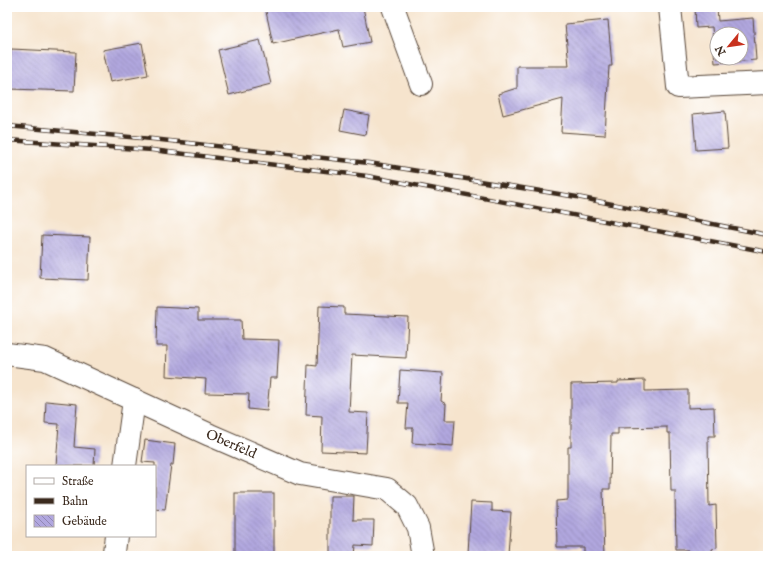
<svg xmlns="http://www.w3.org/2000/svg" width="775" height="563" viewBox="0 0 775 563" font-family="'IM FELL English',serif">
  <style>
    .building { fill: url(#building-back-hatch); fill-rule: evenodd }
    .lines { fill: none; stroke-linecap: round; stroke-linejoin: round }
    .minor-casing { stroke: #574638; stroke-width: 24 }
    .minor { stroke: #fff; stroke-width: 22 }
    .rail-casing { stroke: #3b2a1e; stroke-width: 4.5 }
    .rail { stroke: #fff; stroke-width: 3; stroke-dasharray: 9; stroke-linecap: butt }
    .labels { text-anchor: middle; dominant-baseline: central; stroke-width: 4; stroke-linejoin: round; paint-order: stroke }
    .street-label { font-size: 14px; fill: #3b2a1e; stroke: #fff }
  </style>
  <defs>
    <pattern id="building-back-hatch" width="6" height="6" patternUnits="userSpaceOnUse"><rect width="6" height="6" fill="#b1a7df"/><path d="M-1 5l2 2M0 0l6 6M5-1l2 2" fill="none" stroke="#9188b4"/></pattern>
  </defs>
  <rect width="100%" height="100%" fill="#fff"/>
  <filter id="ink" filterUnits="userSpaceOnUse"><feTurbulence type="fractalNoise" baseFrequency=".025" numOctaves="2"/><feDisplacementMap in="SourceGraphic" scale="8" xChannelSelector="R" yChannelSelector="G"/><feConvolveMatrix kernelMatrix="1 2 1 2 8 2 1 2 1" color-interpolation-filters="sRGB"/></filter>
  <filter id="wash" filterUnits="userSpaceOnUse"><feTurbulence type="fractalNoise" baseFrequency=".012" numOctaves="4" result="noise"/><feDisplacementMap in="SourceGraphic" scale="16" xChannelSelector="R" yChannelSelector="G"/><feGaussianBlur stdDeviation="0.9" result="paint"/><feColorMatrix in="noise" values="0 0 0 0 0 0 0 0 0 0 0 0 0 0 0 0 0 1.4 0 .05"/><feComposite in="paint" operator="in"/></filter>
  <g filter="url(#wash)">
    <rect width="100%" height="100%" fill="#f6e4cd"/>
    <g id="blocks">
      <g class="building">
        <polygon points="265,7 363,7 370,42 343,47 339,29 273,44"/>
        <path d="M695,7H717L718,21L753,18L756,60L715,63L712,27L696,28ZM717,34H741V58H717Z"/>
        <polygon points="608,20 612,66 609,66 605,135 561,132 563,99 503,115 498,94 517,88 517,66 569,66 565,24"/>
        <polygon points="260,40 271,84 229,95 218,50"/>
        <polygon points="142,43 148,75 110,82 103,50"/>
        <polygon points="11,49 76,52 74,91 9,89"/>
        <polygon points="344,110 369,115 366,135 340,130"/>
        <polygon points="725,111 728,148 696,150 693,114"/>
        <polygon points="42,235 90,237 88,280 40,278"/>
        <polygon points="319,306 344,307 344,314 408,317 406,358 352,355 349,412 368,413 366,453 321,451 322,416 306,415 308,365 317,366"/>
        <polygon points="157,307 198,309 198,320 241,320 242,339 279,340 277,378 270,378 267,411 248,409 249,394 205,393 206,379 166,376 167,346 156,346"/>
        <polygon points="400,370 443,373 441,401 446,404 445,420 455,420 453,446 412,443 413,428 406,428 408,403 398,403"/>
        <polygon points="645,380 645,391 688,390 688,408 714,407 715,436 708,436 709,506 716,505 717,548 712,549 713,556 688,556 688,550 676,550 675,491 671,491 670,433 667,433 667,427 618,428 618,434 611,434 610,489 603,489 605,556 583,556 583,547 557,547 556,501 568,500 568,447 571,447 571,384 618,383 618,381"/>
        <polygon points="46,401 77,404 74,447 95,449 94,466 56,466 59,424 45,423"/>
        <polygon points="145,440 175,444 173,465 171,465 165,510 155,509 155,463 142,462"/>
        <rect x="235" y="493" width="39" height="63"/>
        <polygon points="330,496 354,496 353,520 374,520 373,546 355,545 354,556 330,556"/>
        <polygon points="471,502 492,503 492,511 511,512 508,555 468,553"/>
      </g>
    </g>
  </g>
  <g filter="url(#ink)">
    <use href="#blocks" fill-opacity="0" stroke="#574638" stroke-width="1"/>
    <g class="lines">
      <g class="minor-casing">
        <g id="minor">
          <polyline points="393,7 421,84"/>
          <polyline points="670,7 678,87 768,83"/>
          <path id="s1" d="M7,354L45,359L210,435L300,474L387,489L407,506L418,528L423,556"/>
          <polyline points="125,466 134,400"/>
          <polyline points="114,552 116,536"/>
        </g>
      </g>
      <use href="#minor" class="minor"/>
      <g class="rail-casing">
        <g id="rail">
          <polyline points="7,126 152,139 369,163 577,197 768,235"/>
          <polyline points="7,140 152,150 367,176 768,252"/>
        </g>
      </g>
      <use href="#rail" class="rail"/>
    </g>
  </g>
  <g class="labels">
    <g class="street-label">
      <text stroke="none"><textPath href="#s1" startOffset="243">Oberfeld</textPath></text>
    </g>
  </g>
  <rect width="775" height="563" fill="none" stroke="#fff" stroke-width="24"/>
  <rect x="26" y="465" width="130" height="72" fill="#ffffff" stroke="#b1aaa5"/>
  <rect x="34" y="478" width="20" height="6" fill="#ffffff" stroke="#b1aaa5"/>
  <text x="62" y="485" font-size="12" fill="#3b2a1e">Straße</text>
  <rect x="34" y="498" width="20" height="6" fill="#3b2a1e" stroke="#b1aaa5"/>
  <text x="62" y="505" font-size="12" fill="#3b2a1e">Bahn</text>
  <rect x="34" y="515" width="20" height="12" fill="url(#building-back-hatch)" stroke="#b1aaa5"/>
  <text x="62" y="525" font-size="12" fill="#3b2a1e">Gebäude</text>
  <g transform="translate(729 46) rotate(241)"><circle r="19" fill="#ffffff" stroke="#b1aaa5"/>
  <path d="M0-3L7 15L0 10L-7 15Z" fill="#c8321e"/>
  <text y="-6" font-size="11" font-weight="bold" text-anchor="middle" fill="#3b2a1e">N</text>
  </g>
</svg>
